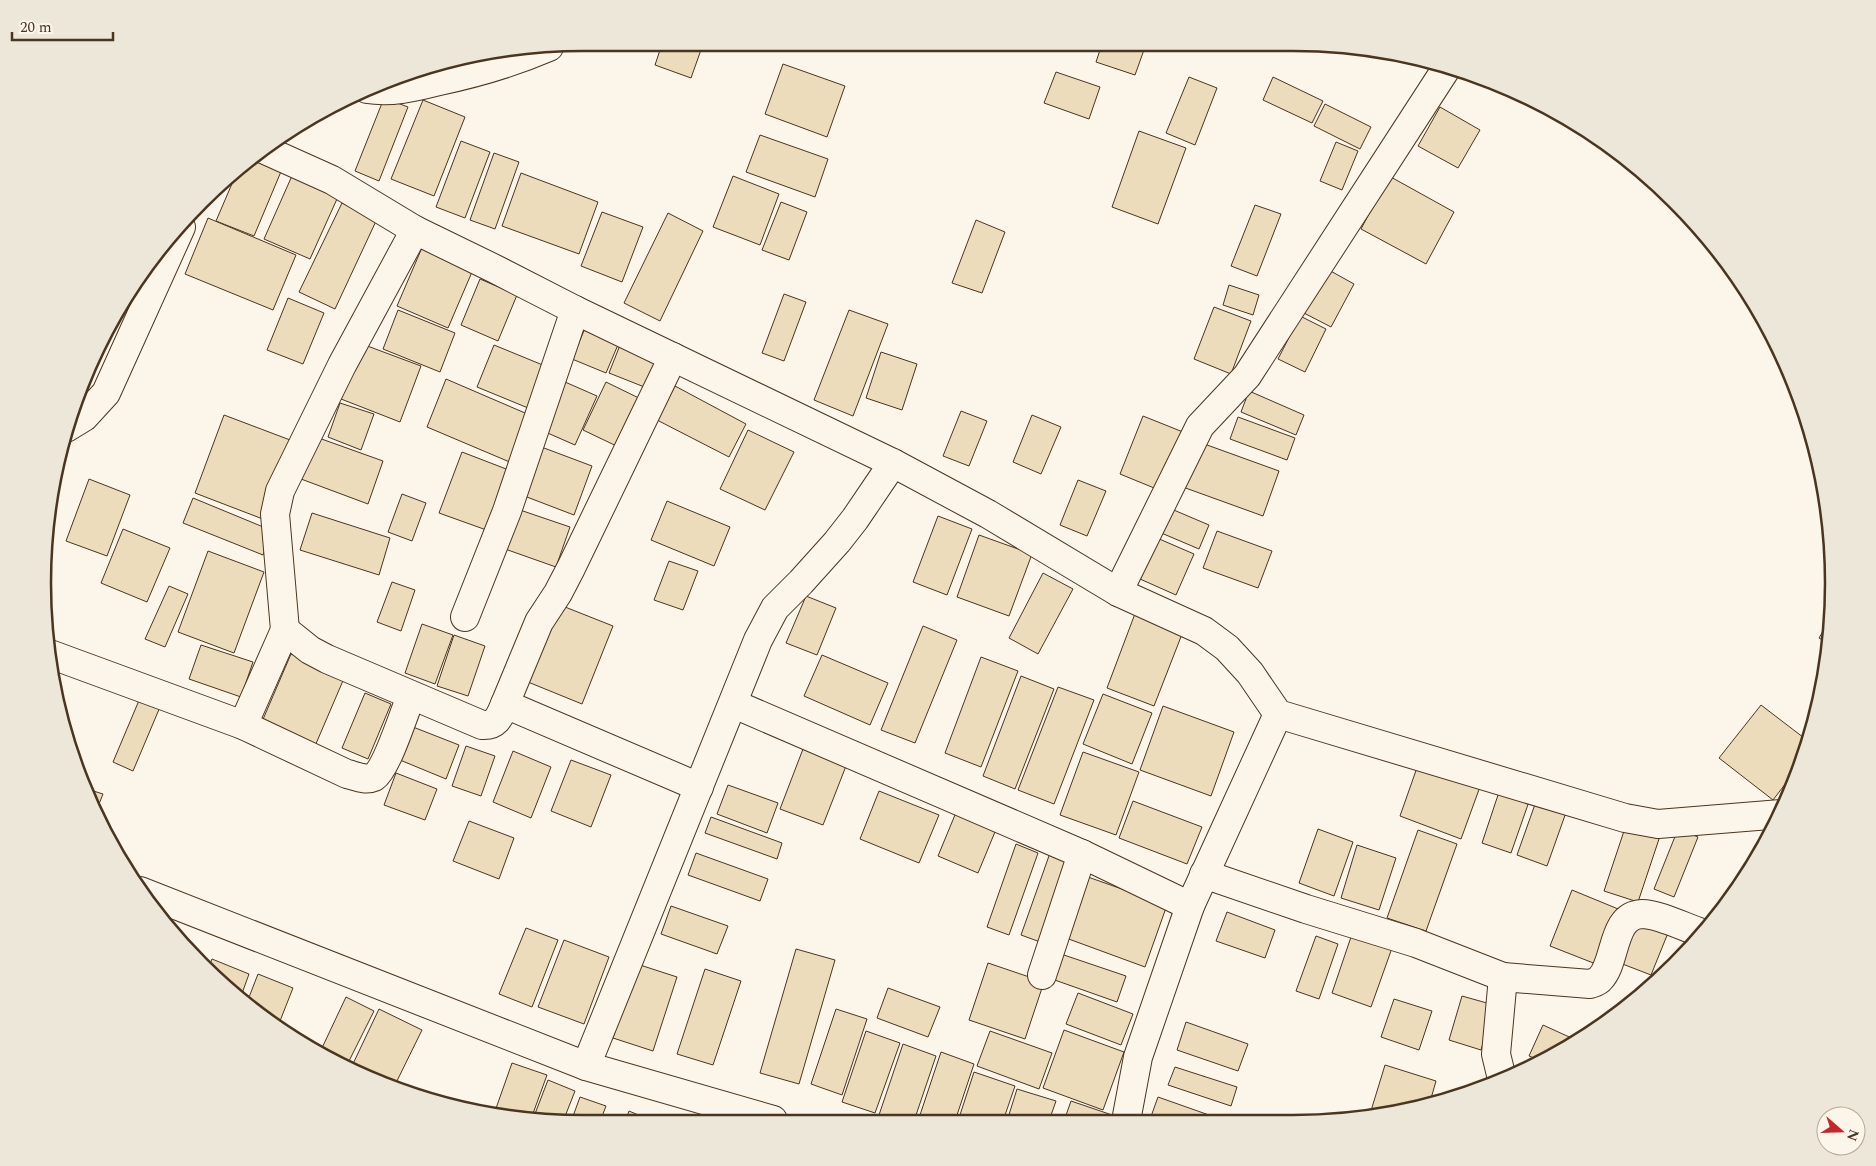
<svg xmlns="http://www.w3.org/2000/svg" width="1876" height="1166" viewBox="0 0 1876 1166" font-family="Spectral,serif">
  <style>
    .building { fill: #ecdcbc; stroke: #4a3520 }
    .lines { fill: none; stroke-linecap: round; stroke-linejoin: round }
    .minor-casing { stroke: #4a3520; stroke-width: 30 }
    .minor { stroke: #fbf6e9; stroke-width: 28 }
    .rim { fill: none; stroke: #4a3520; stroke-width: 2.5 }
  </style>
  <rect width="100%" height="100%" fill="#fbf6e9"/>
  <g class="building">
    <polygon points="661,47 702,47 691,78 655,65"/>
    <polygon points="1101,47 1145,47 1135,75 1096,62"/>
    <polygon points="783,64 845,86 827,137 765,114"/>
    <polygon points="1056,72 1100,87 1089,119 1044,103"/>
    <polygon points="1189,77 1217,88 1195,145 1166,133"/>
    <polygon points="1273,77 1323,101 1312,123 1263,100"/>
    <polygon points="384,98 408,107 379,181 355,171"/>
    <polygon points="423,100 465,117 434,196 391,179"/>
    <polygon points="1325,104 1371,127 1360,149 1314,126"/>
    <polygon points="1440,107 1480,130 1458,168 1418,146"/>
    <polygon points="1139,131 1186,148 1158,224 1112,207"/>
    <polygon points="760,135 828,159 815,197 746,172"/>
    <polygon points="461,141 490,152 465,218 436,207"/>
    <polygon points="1336,142 1358,151 1342,190 1320,181"/>
    <polygon points="494,153 519,162 495,229 470,220"/>
    <polygon points="254,154 285,162 254,236 216,221 237,172"/>
    <polygon points="295,169 341,190 310,259 264,239"/>
    <polygon points="521,173 598,202 579,254 502,226"/>
    <polygon points="733,176 779,194 760,245 713,227"/>
    <polygon points="1389,176 1454,212 1426,264 1361,229"/>
    <polygon points="781,202 807,212 789,260 762,250"/>
    <polygon points="342,203 377,219 335,309 299,292"/>
    <polygon points="1255,205 1281,214 1257,276 1231,266"/>
    <polygon points="602,212 643,227 622,282 581,266"/>
    <polygon points="668,213 703,231 660,321 624,303"/>
    <polygon points="208,218 296,255 273,310 185,274"/>
    <polygon points="976,220 1005,232 982,293 952,283"/>
    <polygon points="424,243 475,265 448,328 397,306"/>
    <polygon points="1327,269 1354,284 1331,327 1304,313"/>
    <polygon points="480,279 517,295 498,341 461,325"/>
    <polygon points="1229,285 1259,295 1253,315 1223,305"/>
    <polygon points="784,294 806,302 784,361 762,353"/>
    <polygon points="288,298 324,313 303,364 267,350"/>
    <polygon points="1214,307 1251,321 1231,374 1194,359"/>
    <polygon points="398,310 455,333 440,372 383,349"/>
    <polygon points="849,310 888,324 853,416 814,400"/>
    <polygon points="1300,316 1326,329 1305,372 1278,359"/>
    <polygon points="586,326 620,340 606,373 572,359"/>
    <polygon points="622,340 666,357 652,390 609,373"/>
    <polygon points="362,344 421,366 400,422 341,399"/>
    <polygon points="494,345 550,368 533,410 477,387"/>
    <polygon points="881,352 917,364 902,410 866,398"/>
    <polygon points="446,379 532,416 512,463 427,427"/>
    <polygon points="565,382 597,396 575,445 543,431"/>
    <polygon points="606,382 649,403 627,451 583,430"/>
    <polygon points="675,386 746,424 729,457 657,420"/>
    <polygon points="1249,391 1304,415 1296,435 1241,412"/>
    <polygon points="340,403 374,414 361,450 328,437"/>
    <polygon points="961,411 987,421 969,466 943,456"/>
    <polygon points="224,415 298,443 268,521 195,493"/>
    <polygon points="1032,415 1061,427 1041,474 1013,462"/>
    <polygon points="1143,416 1183,432 1159,490 1120,474"/>
    <polygon points="1238,417 1295,438 1287,460 1230,439"/>
    <polygon points="748,430 794,452 765,510 720,489"/>
    <polygon points="316,437 383,461 368,504 301,479"/>
    <polygon points="1196,441 1279,471 1263,516 1180,486"/>
    <polygon points="536,445 592,466 574,515 519,494"/>
    <polygon points="462,452 514,472 492,532 439,513"/>
    <polygon points="89,479 130,495 107,556 66,541"/>
    <polygon points="1078,480 1106,491 1087,536 1060,525"/>
    <polygon points="402,494 426,503 412,541 388,532"/>
    <polygon points="193,498 273,531 263,555 183,523"/>
    <polygon points="667,501 730,527 714,566 651,540"/>
    <polygon points="1169,508 1209,525 1199,549 1159,532"/>
    <polygon points="520,510 570,527 556,567 505,549"/>
    <polygon points="312,513 390,538 379,575 300,550"/>
    <polygon points="938,516 972,529 947,595 913,582"/>
    <polygon points="123,529 170,548 147,602 101,583"/>
    <polygon points="1217,531 1272,551 1258,588 1203,568"/>
    <polygon points="979,535 1032,554 1009,616 957,597"/>
    <polygon points="1157,538 1194,554 1176,595 1140,579"/>
    <polygon points="208,551 264,572 234,653 178,632"/>
    <polygon points="669,561 698,571 683,610 654,600"/>
    <polygon points="1043,573 1073,589 1038,654 1009,638"/>
    <polygon points="392,582 415,590 401,631 377,622"/>
    <polygon points="169,586 188,594 165,647 145,639"/>
    <polygon points="806,596 836,608 817,655 786,643"/>
    <polygon points="560,605 613,626 582,704 528,682"/>
    <polygon points="1136,611 1184,629 1154,706 1107,688"/>
    <polygon points="1832,616 1832,618 1828,643 1819,638"/>
    <polygon points="422,624 453,635 435,684 405,673"/>
    <polygon points="923,626 957,640 915,743 881,730"/>
    <polygon points="454,635 485,646 468,696 437,686"/>
    <polygon points="201,645 253,662 241,697 189,679"/>
    <polygon points="291,654 345,676 315,746 261,724"/>
    <polygon points="822,655 888,683 870,725 804,696"/>
    <polygon points="981,657 1018,671 981,767 945,753"/>
    <polygon points="1021,676 1054,689 1015,789 983,776"/>
    <polygon points="1058,687 1094,700 1054,804 1018,790"/>
    <polygon points="365,693 391,704 368,759 342,748"/>
    <polygon points="1103,694 1152,713 1132,764 1083,744"/>
    <polygon points="140,698 160,707 133,771 113,762"/>
    <polygon points="1761,705 1808,741 1799,766 1773,800 1719,758"/>
    <polygon points="1163,706 1234,732 1211,796 1140,770"/>
    <polygon points="413,727 459,745 446,779 400,760"/>
    <polygon points="466,746 495,756 481,796 452,786"/>
    <polygon points="803,749 846,766 823,825 780,809"/>
    <polygon points="513,751 551,767 531,818 493,802"/>
    <polygon points="1083,752 1139,772 1116,835 1060,815"/>
    <polygon points="571,760 611,775 591,827 551,811"/>
    <polygon points="1419,762 1481,784 1461,839 1400,816"/>
    <polygon points="396,773 437,789 425,820 384,805"/>
    <polygon points="1502,783 1532,793 1511,853 1482,843"/>
    <polygon points="728,785 778,803 767,833 717,814"/>
    <polygon points="87,789 103,794 97,809"/>
    <polygon points="879,791 939,815 919,863 860,839"/>
    <polygon points="1539,793 1569,804 1547,866 1517,855"/>
    <polygon points="1133,801 1202,827 1187,864 1119,838"/>
    <polygon points="957,810 997,827 978,873 938,856"/>
    <polygon points="711,817 782,843 777,859 705,833"/>
    <polygon points="469,821 514,838 499,879 453,861"/>
    <polygon points="1625,828 1659,839 1638,902 1604,891"/>
    <polygon points="1318,829 1353,842 1334,896 1299,883"/>
    <polygon points="1678,829 1698,837 1674,897 1654,889"/>
    <polygon points="1418,830 1457,844 1426,931 1387,918"/>
    <polygon points="1016,844 1038,853 1009,935 987,927"/>
    <polygon points="1357,845 1396,858 1379,910 1341,898"/>
    <polygon points="696,853 768,879 760,901 688,875"/>
    <polygon points="1050,853 1073,861 1043,943 1021,935"/>
    <polygon points="1088,877 1167,905 1145,967 1066,938"/>
    <polygon points="1572,890 1623,911 1601,966 1550,946"/>
    <polygon points="671,906 728,926 717,954 661,934"/>
    <polygon points="1227,912 1275,930 1265,958 1216,941"/>
    <polygon points="1639,915 1670,928 1651,975 1620,963"/>
    <polygon points="526,928 558,940 532,1007 499,994"/>
    <polygon points="1352,934 1392,948 1371,1007 1332,993"/>
    <polygon points="1316,936 1338,944 1319,999 1296,991"/>
    <polygon points="564,940 609,957 584,1024 538,1007"/>
    <polygon points="796,949 835,960 799,1084 760,1073"/>
    <polygon points="1058,953 1126,976 1117,1002 1049,978"/>
    <polygon points="212,959 249,974 240,999 207,971"/>
    <polygon points="988,963 1044,982 1025,1039 969,1020"/>
    <polygon points="637,964 677,977 653,1051 613,1038"/>
    <polygon points="705,969 741,981 713,1065 677,1054"/>
    <polygon points="258,974 293,988 278,1026 254,1012 246,1005"/>
    <polygon points="888,988 940,1007 928,1037 877,1018"/>
    <polygon points="1078,993 1133,1014 1121,1045 1066,1024"/>
    <polygon points="1462,996 1494,1005 1481,1050 1449,1040"/>
    <polygon points="346,997 374,1011 347,1065 321,1050"/>
    <polygon points="1394,999 1432,1011 1419,1050 1381,1037"/>
    <polygon points="379,1009 422,1030 394,1087 351,1068"/>
    <polygon points="836,1009 867,1019 842,1095 811,1084"/>
    <polygon points="1186,1022 1248,1044 1238,1071 1177,1050"/>
    <polygon points="1543,1025 1578,1041 1563,1051 1541,1061 1529,1056"/>
    <polygon points="1064,1030 1124,1052 1103,1110 1043,1088"/>
    <polygon points="866,1031 900,1043 875,1113 842,1102"/>
    <polygon points="990,1031 1052,1053 1039,1089 977,1066"/>
    <polygon points="903,1044 936,1056 914,1121 896,1121 879,1115"/>
    <polygon points="941,1052 974,1064 955,1121 918,1121"/>
    <polygon points="512,1063 547,1075 531,1119 513,1119 494,1114"/>
    <polygon points="1385,1065 1436,1081 1430,1102 1370,1114"/>
    <polygon points="1175,1067 1237,1087 1231,1106 1168,1085"/>
    <polygon points="974,1072 1015,1086 1003,1121 958,1121"/>
    <polygon points="548,1080 575,1091 564,1119 533,1119"/>
    <polygon points="1017,1089 1056,1101 1049,1121 1007,1121"/>
    <polygon points="580,1097 606,1106 601,1119 572,1119"/>
    <polygon points="1158,1097 1226,1121 1225,1122 1149,1122"/>
    <polygon points="1071,1101 1118,1117 1116,1121 1064,1121"/>
    <polygon points="629,1111 643,1117 642,1119 626,1119"/>
  </g>
  <g class="lines">
    <g class="minor-casing">
      <g id="minor">
        <path d="M367,89C392,93 415,87 439,81C477,73 514,62 549,47"/>
        <polyline points="263,149 332,180 415,230 495,269 575,310 893,463 988,514 1118,592 1204,631 1227,648 1250,673 1278,714 1625,818 1658,824 1781,814"/>
        <path d="M415,230L342,365L280,491L275,514L285,630L310,650L327,659L482,725C497,726 500,716 505,704L699,787"/>
        <polyline points="66,428 84,417 106,393 181,227"/>
        <polyline points="1118,592 1200,426 1247,376 1446,69"/>
        <polyline points="465,617 507,511 575,310"/>
        <path d="M47,653L243,725L347,774C356,776 365,781 374,777C387,768 404,713 411,696"/>
        <polyline points="505,704 539,622 558,593 571,568 673,357"/>
        <polyline points="734,704 1082,854 1190,906"/>
        <polyline points="243,725 285,630"/>
        <path d="M1204,874L1306,909L1416,943L1503,977L1590,984C1593,983 1598,982 1600,979C1617,962 1611,915 1642,914C1659,914 1686,928 1702,933"/>
        <polyline points="140,891 586,1066 773,1120"/>
        <polyline points="1042,975 1082,854"/>
        <polyline points="586,1066 758,640 775,608 801,582 837,542 855,519 893,463"/>
        <polyline points="1502,1079 1496,1054 1503,977"/>
        <polyline points="1126,1121 1138,1057 1190,906 1278,714"/>
      </g>
    </g>
    <use href="#minor" class="minor"/>
  </g>
  <path d="M0 0H1876V1166H0ZM583 51H1293A532 532 0 0 1 1825 583V583A532 532 0 0 1 1293 1115H583A532 532 0 0 1 51 583V583A532 532 0 0 1 583 51Z" fill="#ede7d9" fill-rule="evenodd"/>
  <path class="rim" d="M583 51H1293A532 532 0 0 1 1825 583V583A532 532 0 0 1 1293 1115H583A532 532 0 0 1 51 583V583A532 532 0 0 1 583 51Z"/>
  <g transform="translate(1841 1131) rotate(110)"><circle r="24" fill="#fbf6e9" stroke="#b4a999"/>
  <path d="M0-4L9 19L0 12L-9 19Z" fill="#c62828"/>
  <text y="-8" font-size="14" font-weight="bold" text-anchor="middle" fill="#4a3520">N</text>
  </g>
  <path d="M12 32v8h101v-8" fill="none" stroke="#4a3520" stroke-width="2.5"/>
  <text x="20" y="32" font-size="15" fill="#4a3520" stroke="#fbf6e9" stroke-width="4" paint-order="stroke">20 m</text>
</svg>
